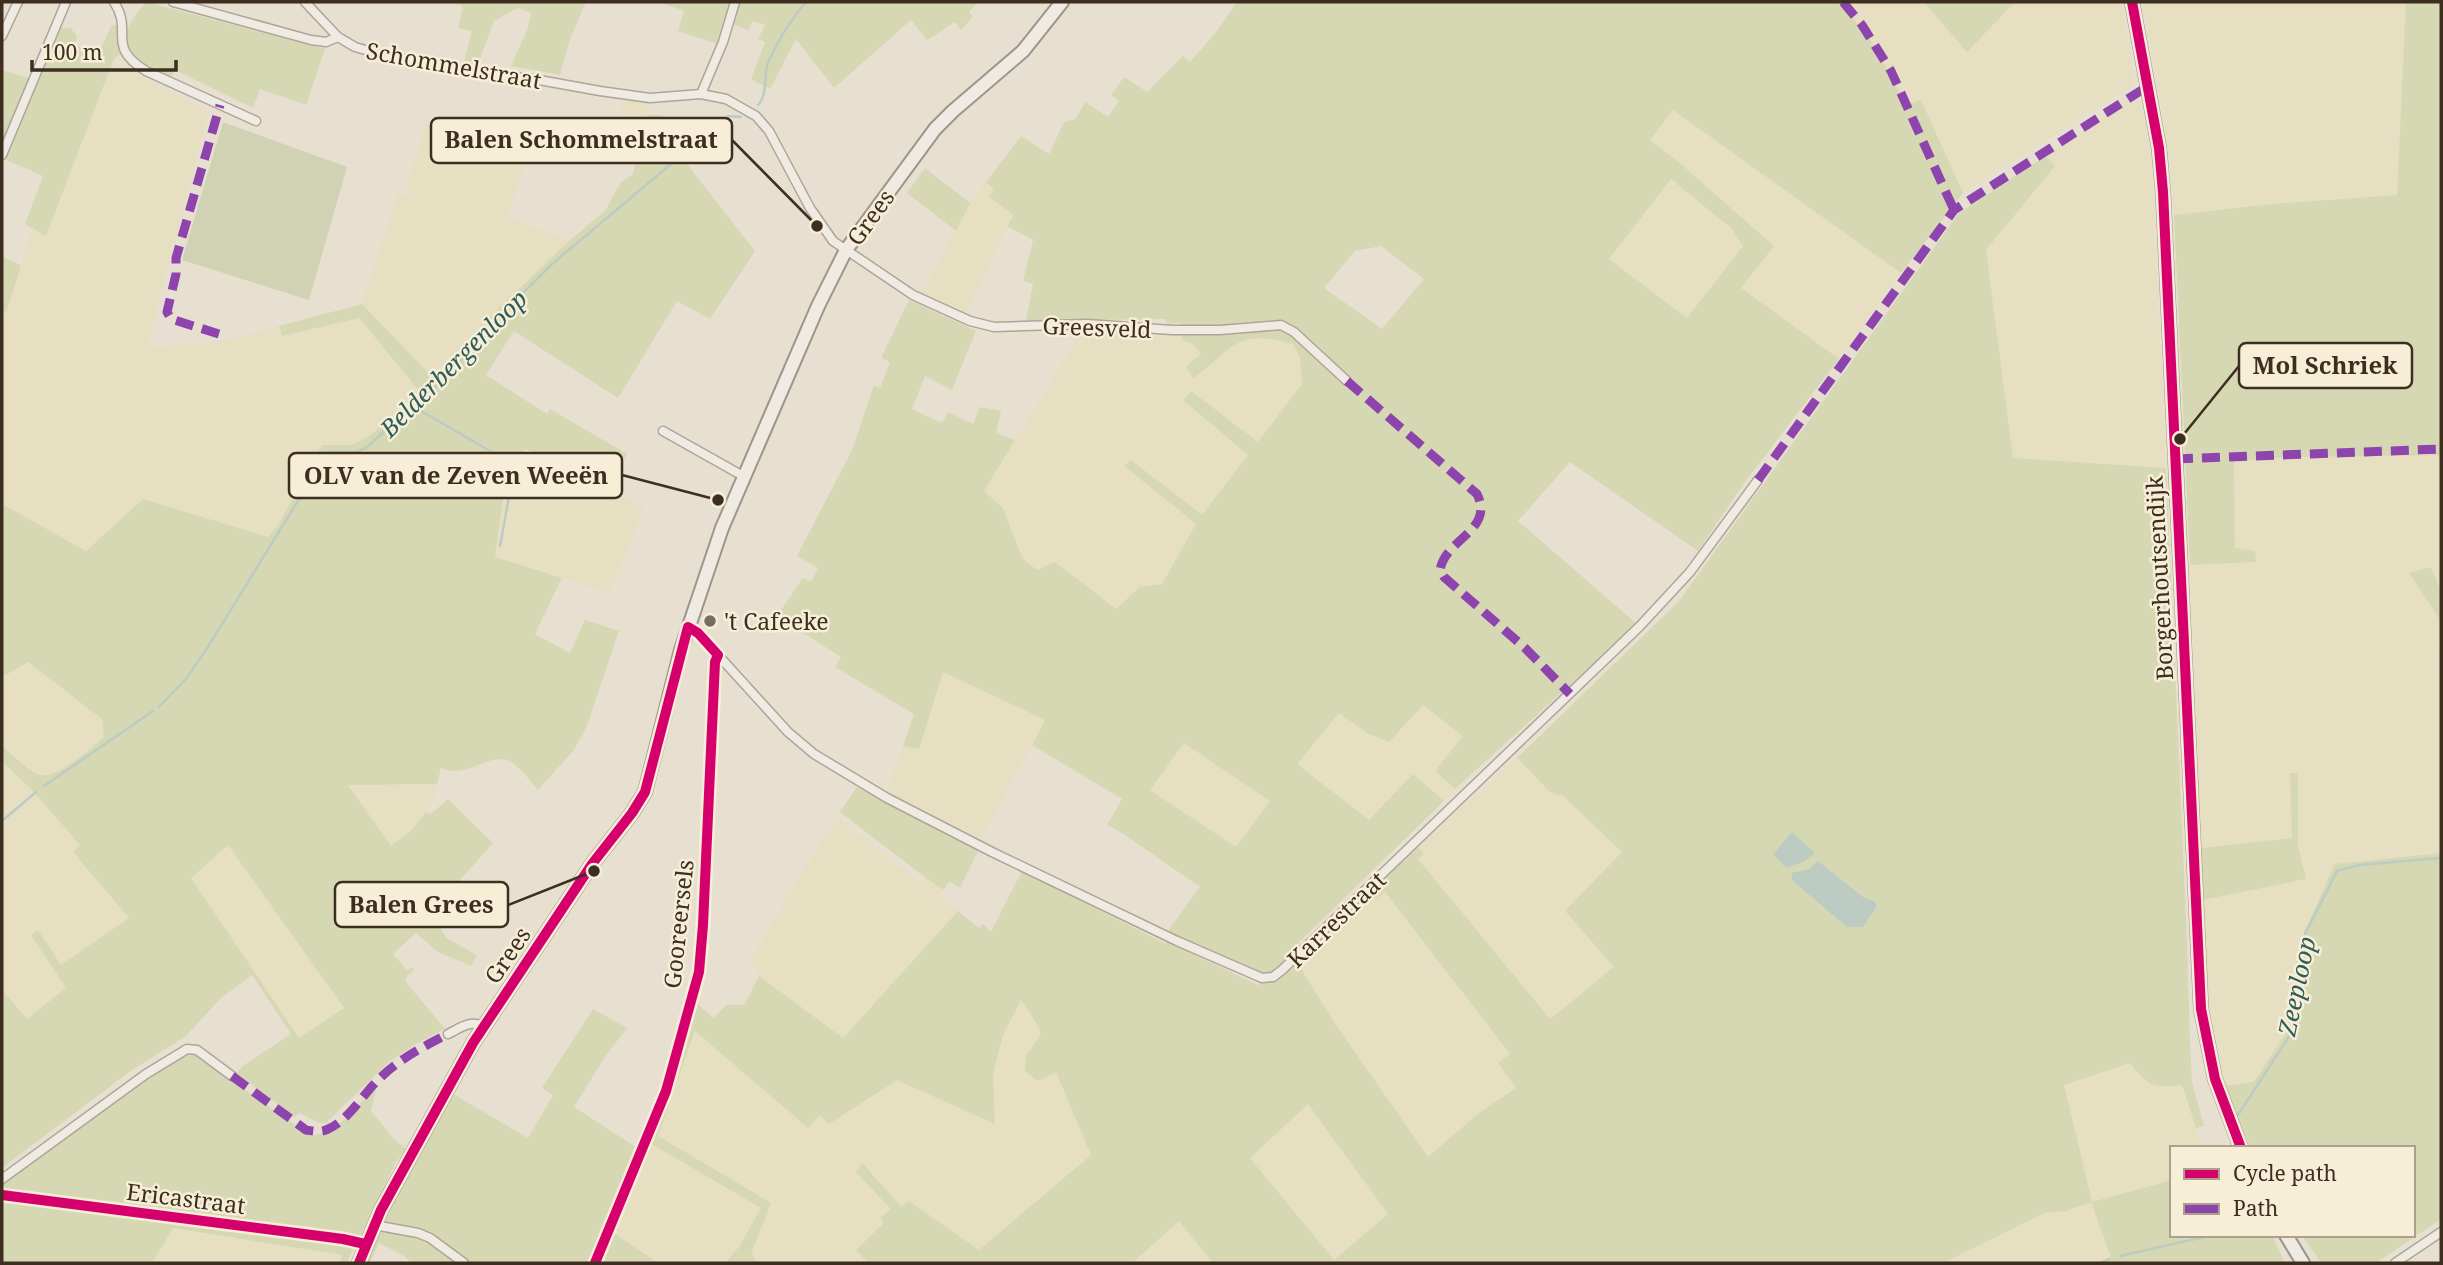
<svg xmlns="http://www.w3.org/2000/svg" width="2443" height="1265" viewBox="0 0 2443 1265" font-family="'Noto Serif',serif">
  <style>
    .farmland { fill: #e6dfc2 }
    .green { fill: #d6d7b3; fill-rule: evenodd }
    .cemetery { fill: #d1d1b3 }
    .water { fill: #bcccc2 }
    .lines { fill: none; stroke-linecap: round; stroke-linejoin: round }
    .stream { stroke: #bcccc2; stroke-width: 2.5 }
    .street-casing { stroke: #ada599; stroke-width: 11 }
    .secondary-casing { stroke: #9c958a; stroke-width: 16 }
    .street { stroke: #efebe3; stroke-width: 8 }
    .secondary { stroke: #efebe3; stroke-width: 12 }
    .quiet { stroke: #8e44ad; stroke-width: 9; stroke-dasharray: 18 9; stroke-linecap: butt }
    .cycleway-casing { stroke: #f7eed8; stroke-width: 15 }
    .cycleway { stroke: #d6006c; stroke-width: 10 }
    .poi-dot { fill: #786c5e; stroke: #f7eed8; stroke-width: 2.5 }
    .labels { text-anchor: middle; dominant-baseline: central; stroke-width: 5; stroke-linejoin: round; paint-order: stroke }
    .street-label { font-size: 23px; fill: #3d2e20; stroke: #f7eed8 }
    .poi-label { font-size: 23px; fill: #3d2e20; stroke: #f7eed8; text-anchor: start }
    .water-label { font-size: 24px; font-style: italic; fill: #2f5d5a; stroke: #f7eed8 }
    .leader { fill: none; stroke: #3d2e20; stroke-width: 2.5 }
    .callout-dot { fill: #3d2e20; stroke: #f7eed8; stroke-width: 2.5 }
    .callout { fill: #f7eed8; stroke: #3d2e20; stroke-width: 2.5 }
    .callout-label { font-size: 24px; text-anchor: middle; font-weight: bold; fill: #3d2e20 }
  </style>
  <rect width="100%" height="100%" fill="#e7e0d1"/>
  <g class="farmland">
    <polygon points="1840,2 1924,2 1967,52 2015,2 2121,2 2135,84 1963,193 1921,100 1907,105 1871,41"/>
    <polygon points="2144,2 2406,2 2397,195 2272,204 2174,215 2171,166"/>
    <polygon points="113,61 209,112 147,348 229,340 279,326 282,336 359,318 422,394 369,436 352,445 322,445 277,527 268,537 143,499 86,551 2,504 2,312 7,311 32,230 46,235"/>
    <polygon points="2136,97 2141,100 2151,156 2166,468 2013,458 1986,250 2054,166 2046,156"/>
    <polygon points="627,99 649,102 635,165 611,159 623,102"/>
    <polygon points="1673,110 1901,273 1839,359 1740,288 1756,229 1650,140"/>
    <polygon points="427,122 528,155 508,217 569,241 498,309 436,382 362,304 398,194 409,198 406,185"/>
    <polygon points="1671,179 1731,228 1743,246 1687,318 1609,259"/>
    <polygon points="986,182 994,189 990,197 1015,215 1007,226 965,315 921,294 970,203"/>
    <polygon points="1180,323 1201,354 1193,378 1241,341 1255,337 1270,338 1293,344 1300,357 1303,384 1258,442 1191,391 1183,400 1248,455 1202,515 1131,461 1124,466 1196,524 1162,584 1140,588 1116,609 1055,562 1037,570 1022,558 1003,508 984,491 1083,329 1136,333 1163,338 1167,324"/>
    <polygon points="525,449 645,508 609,593 495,557 507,470"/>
    <polygon points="2441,455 2441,591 2431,567 2409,574 2441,621 2441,632 2435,636 2441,646 2441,661 2434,666 2441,676 2441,853 2352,861 2303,935 2290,1027 2254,1082 2226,1086 2210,1010 2202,900 2306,879 2298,846 2298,773 2290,773 2292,838 2201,848 2190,565 2256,562 2235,548 2234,461 2288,457"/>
    <polygon points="28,661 102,719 104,737 65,768 48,776 39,776 2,746 2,677"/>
    <polygon points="943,672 1046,720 981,838 886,792 903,746 919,748"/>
    <polygon points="1422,704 1463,736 1435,770 1455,789 1444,801 1413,774 1370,820 1297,764 1339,712 1367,733"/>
    <polygon points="1184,743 1270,801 1236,848 1150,789"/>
    <polygon points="1517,758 1551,793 1563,796 1622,852 1565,911 1614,967 1550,1019 1418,859 1423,854 1418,847"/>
    <polygon points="2,761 33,791 80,845 73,853 129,918 61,966 38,930 32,935 66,988 26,1020 2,990"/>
    <polygon points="347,784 358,786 437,784 433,799 426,812 410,832 391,846"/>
    <polygon points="838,818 920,884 926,878 944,890 939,896 958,911 842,1039 759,976 751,960 799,877"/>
    <polygon points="228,845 344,1009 299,1038 191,878"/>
    <polygon points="1384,892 1510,1055 1516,1087 1479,1113 1428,1157 1334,1022 1297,962 1369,893 1376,900"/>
    <polygon points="1021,999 1036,1022 1041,1034 1026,1056 1056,1071 1091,1155 979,1250 909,1201 902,1206 856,1172 892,1210 884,1223 856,1250 868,1263 758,1263 751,1255 770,1203 658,1136 695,1030 807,1128 820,1115 829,1124 897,1080 995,1124 993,1074 1003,1035"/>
    <polygon points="2130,1063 2144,1081 2182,1085 2203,1148 2172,1148 2172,1180 2092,1202 2111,1257 2099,1263 1943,1263 2044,1213 2066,1211 2064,1085"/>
    <polygon points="1308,1104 1389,1213 1334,1261 1249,1157"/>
    <polygon points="650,1143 761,1208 739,1247 725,1263 658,1263 611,1231"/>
    <polygon points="1179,1221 1213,1263 1132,1263"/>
    <polygon points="173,1228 342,1255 340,1263 152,1263"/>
  </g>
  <g class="green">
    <path d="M147,2L325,49L306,105L260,89L253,108L175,70L172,77C160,71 142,65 133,55C116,39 134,14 147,2Z"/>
    <polygon points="452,2 586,2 570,39 560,75 511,66 528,28 531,13 518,8 494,21 478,64 464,61 472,31 458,28 463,6"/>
    <polygon points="659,2 731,2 717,44 678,31 684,11"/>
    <polygon points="740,2 978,2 969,12 973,17 961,30 955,22 927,40 911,20 834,88 796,39 770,89 751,79 765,42 758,39 765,25 753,21 748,30 733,24"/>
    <path d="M1237,2H1840L1871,41L1907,105L1921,100L1963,193L1901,273L1673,110L1650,140L1682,165L1774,246L1741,288L1839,359L1745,482L1698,551L1570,462L1518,521L1637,624L1455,789L1435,771L1463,736L1423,705L1389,742L1367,733L1339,713L1297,764L1369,820L1413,774L1444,801L1290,951L1334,1022L1428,1157L1479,1113L1516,1088L1498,1063L1510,1054L1385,892L1376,900L1369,893L1418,847L1424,854L1418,859L1550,1019L1614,967L1565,911L1622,852L1563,796L1551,793L1517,758L1679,601L1959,213L2046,156L2055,166L1986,250L2013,458L2166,468L2187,940L2190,1045L2192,1082L2204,1126L2196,1128L2182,1085C2152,1088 2149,1087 2130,1063L2064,1085L2092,1202L2172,1180V1235H2272L2285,1263H2099L2111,1257L2091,1202L2066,1211L2044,1213L1943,1263H1213L1179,1221L1132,1263H868L856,1250L884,1223L881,1218L891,1209L856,1172L862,1163L901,1206L909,1201L979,1250L1091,1155L1056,1072L1038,1081L1025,1071L1026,1056L1041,1034L1036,1022L1021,1000L1003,1035L993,1074L995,1124L897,1080L829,1124L820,1115L808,1128L695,1031L658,1136L771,1203L751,1254L758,1263H725L739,1247L761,1208L650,1143L671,1089L698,1004L713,1018L727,1005H744L759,976L843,1038L958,911L979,928L983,924L991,932L1022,871L1166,944L1169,929L1200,887L1122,833L1107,825L1122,799L1032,745L1045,720L943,672L919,749L903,746L914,714L835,667L841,657L777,616L803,578L811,582L818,568L797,556L852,450L874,385L880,388L890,362L881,358L909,300L976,331L952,390L925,376L912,409L942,423L948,412L973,424L980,407L1001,411L996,433L1015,440L984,491L1003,508L1022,558L1037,570L1055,562L1116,609L1140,587L1162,584L1196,524L1124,466L1131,460L1202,515L1248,455L1183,400L1191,391L1258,442L1302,384L1300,357L1293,344C1234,328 1236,348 1193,378L1186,367L1201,354L1192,343L1181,340L1183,328L1180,323L1167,324L1165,319L1026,321L1033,284L1023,281L1033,240L1007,226L1014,215L989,197L994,189L986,182L1021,136L1049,154L1064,122L1076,119L1085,102L1108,117L1119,101L1111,95L1124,77L1147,92L1183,56L1190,62L1217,31ZM1671,179L1731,228L1743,246L1687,318L1609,259ZM1381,246L1424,279L1382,329L1324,288L1355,251ZM1184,743L1270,801L1236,847L1150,790ZM1191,944L1255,973L1260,986L1189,952ZM1308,1104L1388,1214L1334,1260L1250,1158Z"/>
    <polygon points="1924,2 2015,2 1967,52"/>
    <polygon points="2406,2 2441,2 2441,455 2288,457 2234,461 2235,548 2255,551 2256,562 2190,565 2174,215 2272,204 2397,195"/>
    <polygon points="112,25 119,25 120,53 113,61 46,236 25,224 43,176 4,159 61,28 71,28 77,37 74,45 97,55"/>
    <polygon points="2,70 32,79 2,145"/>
    <path d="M647,115H663L662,134L692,133L693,137L666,154L677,165L683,159L755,251L710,319L677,301L618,398L514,331L486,375L547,414L550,409L627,454L607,489L526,449L507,470L495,557L562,578L535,634L570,653L585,620L619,631L586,728L574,750L538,790C530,781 521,768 511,762C491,750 468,780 441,768L437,784L348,785L391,846L410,832L426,812L431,814L448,799L493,843L434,909L441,920L438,924L446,938L477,955L471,966L438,952L416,933L393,954L407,970L413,967L414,970L408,975L405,981L445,1029L414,1045L389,1062L326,1123H319L299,1113L295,1117L236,1073L244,1065L291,1034L252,975L221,998L186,1036L129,1072L2,1168V990L27,1019L66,988L31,935L38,930L61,965L129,918L73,852L80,845L33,791L2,761V746C13,755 25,768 37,774C54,783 91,748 104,737L102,719L28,662L2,677V504L86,551L143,499L268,537L277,527L322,445H352L369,436L422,394L359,318L282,336L279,326L362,304L436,381L498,309L569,241L605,211L621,182L633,174ZM228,845L344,1008L299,1038L191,878Z"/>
    <polygon points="925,168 970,203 956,231 907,193"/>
    <polygon points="2,257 21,265 7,311 2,312"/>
    <polygon points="2431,567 2441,591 2441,621 2409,573"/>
    <polygon points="2290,773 2298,773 2298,846 2306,879 2202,900 2201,848 2292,838"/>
    <polygon points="857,787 979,849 960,888 949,881 944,890 926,878 840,812"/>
    <polygon points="2441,853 2441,1219 2376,1263 2321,1263 2302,1235 2413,1235 2413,1148 2251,1148 2234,1113 2226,1086 2254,1082 2290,1027 2303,935 2335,864"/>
    <polygon points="593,1009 627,1028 607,1054 574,1107 639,1149 590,1263 471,1263 434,1236 415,1226 389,1224 382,1219 450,1092 528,1138 553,1095 542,1088"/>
    <path d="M193,1053L311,1136C342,1130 356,1107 377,1084L371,1111L394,1139L406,1149L396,1162L360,1238L146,1208L143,1217L351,1246L353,1249L347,1263H340L342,1255L173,1228L152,1263H2V1184L170,1061L184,1054Z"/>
    <path d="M376,1231C418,1233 426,1240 459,1263H412L403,1255L379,1243L370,1263H362Z"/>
    <polygon points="611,1231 658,1263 598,1263"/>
  </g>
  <polygon class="cemetery" points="223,122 347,167 309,300 182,260"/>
  <g class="water">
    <polygon points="1792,832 1815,853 1803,862 1786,868 1773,854"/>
    <polygon points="1818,861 1863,897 1874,901 1877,906 1863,927 1847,927 1792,880 1792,873 1809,869"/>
  </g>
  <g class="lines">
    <g class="stream">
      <path d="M758,105C768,95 763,76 768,63C778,39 790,21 806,2"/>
      <polyline points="416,402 421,411 509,462 514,469 500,546"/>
      <polyline points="159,707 185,680 206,650 306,488 324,453 357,452 367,447 449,374 496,320 551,265 728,116 741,117"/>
      <polyline points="44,786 153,711"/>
      <polyline points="2,821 36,792"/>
      <polyline points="2238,1115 2290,1035 2305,934 2337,871 2359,865 2441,858"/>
      <polyline points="2120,1256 2213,1235"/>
      <polyline points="2101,1263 2109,1259"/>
    </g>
    <g class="street-casing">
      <g id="street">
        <path d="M114,2C134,32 105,46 146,71L256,121"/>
        <polyline points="173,2 311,40 326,42 338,37"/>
        <polyline points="305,2 338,37 355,47 383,55 448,68 539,80 600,91 650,98 701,94 726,99 756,116 769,131 810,208 833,241 913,295 970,321 994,327 1087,324 1172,330 1220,330 1281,325 1294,332 1347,381"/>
        <polyline points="2,36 18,2"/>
        <polyline points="701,94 723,42 735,2"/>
        <polyline points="2,155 66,2"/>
        <polyline points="663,431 743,476"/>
        <polyline points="688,627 698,633 788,732 814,754 839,769 887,798 992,852 1177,941 1262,978 1273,977 1282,970 1640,626 1690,572 1758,480"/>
        <path d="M448,1034C460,1028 471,1019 484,1027"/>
        <polyline points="2,1179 146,1074 187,1049 197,1050 232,1076"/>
        <polyline points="2,1195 343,1239 365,1244"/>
        <polyline points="374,1225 418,1233 430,1238 464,1263"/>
        <polyline points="595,1263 666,1091 699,972 703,925 715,662 718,655"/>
        <polyline points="2395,1263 2441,1232"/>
      </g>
    </g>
    <g class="secondary-casing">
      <g id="secondary">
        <polyline points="2132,2 2159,148 2163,192 2201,1009 2215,1079 2241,1148"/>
        <polyline points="2286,1235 2303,1263"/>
        <polyline points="359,1263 381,1210 473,1043 592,864 632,813 645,792 681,650 722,528 818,306 846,250 935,129 953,111 1023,51 1062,2"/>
      </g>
    </g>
    <use href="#street" class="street"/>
    <use href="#secondary" class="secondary"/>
    <g class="quiet">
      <polyline points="1843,2 1862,25 1891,71 1954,210"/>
      <polyline points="219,334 171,319 167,312 176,274 176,258 220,105"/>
      <path d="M1347,381L1477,494C1495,530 1445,539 1440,570L1444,577L1525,648L1570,694"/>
      <polyline points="2175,459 2441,449"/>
      <polyline points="1758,480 1954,210 2148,86"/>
      <path d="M232,1076L306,1130C313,1131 321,1133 328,1129C349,1120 363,1094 379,1079C399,1059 423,1047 448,1034"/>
    </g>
    <g class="cycleway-casing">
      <g id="cycleway">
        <polyline points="2132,2 2159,148 2163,192 2201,1009 2215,1079 2241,1148"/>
        <polyline points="2,1195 343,1239 365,1244"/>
        <polyline points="359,1263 381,1210 473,1043 592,864 632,813 645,792 688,627 698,633 718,655 715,662 703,925 699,972 666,1091 595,1263"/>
      </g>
    </g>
    <use href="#cycleway" class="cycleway"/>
  </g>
  <circle class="poi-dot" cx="710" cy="621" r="7"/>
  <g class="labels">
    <g class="street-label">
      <text transform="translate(454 65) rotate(10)">Schommelstraat</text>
      <text transform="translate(870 217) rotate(-54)">Grees</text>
      <text transform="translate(1097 327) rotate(2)">Greesveld</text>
      <text transform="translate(2159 578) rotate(-93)">Borgerhoutsendijk</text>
      <text transform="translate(1336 919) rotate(-44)">Karrestraat</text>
      <text transform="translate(678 924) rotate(-84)">Gooreersels</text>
      <text transform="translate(507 955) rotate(-56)">Grees</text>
      <text transform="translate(186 1198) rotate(7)">Ericastraat</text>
    </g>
    <g class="poi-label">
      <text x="724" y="621">'t Cafeeke</text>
    </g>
    <g class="water-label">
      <text transform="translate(453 363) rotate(-45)">Belderbergenloop</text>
      <text transform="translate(2296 986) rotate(-78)">Zeeploop</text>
    </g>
  </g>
  <path class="leader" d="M817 226L732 140M2180 439L2239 366M718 500L622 475M594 871L508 905"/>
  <g class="callout-dot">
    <circle cx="817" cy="226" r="7"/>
    <circle cx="2180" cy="439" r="7"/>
    <circle cx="718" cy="500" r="7"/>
    <circle cx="594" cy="871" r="7"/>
  </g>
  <g class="callout">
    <rect x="431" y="118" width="301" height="45" rx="7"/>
    <rect x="2239" y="343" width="173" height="45" rx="7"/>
    <rect x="289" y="453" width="333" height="45" rx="7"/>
    <rect x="335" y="882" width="173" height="45" rx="7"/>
  </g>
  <g class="callout-label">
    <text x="581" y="148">Balen Schommelstraat</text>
    <text x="2325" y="374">Mol Schriek</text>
    <text x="456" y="484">OLV van de Zeven Weeën</text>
    <text x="421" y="913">Balen Grees</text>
  </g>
  <rect width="2443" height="1265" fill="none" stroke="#3d2e20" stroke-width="7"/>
  <rect x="2170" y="1146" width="245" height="91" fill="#f7eed8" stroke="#ada18e" stroke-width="2"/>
  <rect x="2184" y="1169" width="35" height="10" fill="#d6006c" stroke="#ada18e" stroke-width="2"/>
  <text x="2233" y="1181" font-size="21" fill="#3d2e20">Cycle path</text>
  <rect x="2184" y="1204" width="35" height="10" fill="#8e44ad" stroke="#ada18e" stroke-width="2"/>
  <text x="2233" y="1216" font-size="21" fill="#3d2e20">Path</text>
  <path d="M32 60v10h144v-10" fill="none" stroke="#3d2e20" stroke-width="3.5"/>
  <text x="42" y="60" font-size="21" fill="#3d2e20" stroke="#f7eed8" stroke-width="5" paint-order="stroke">100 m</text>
</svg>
